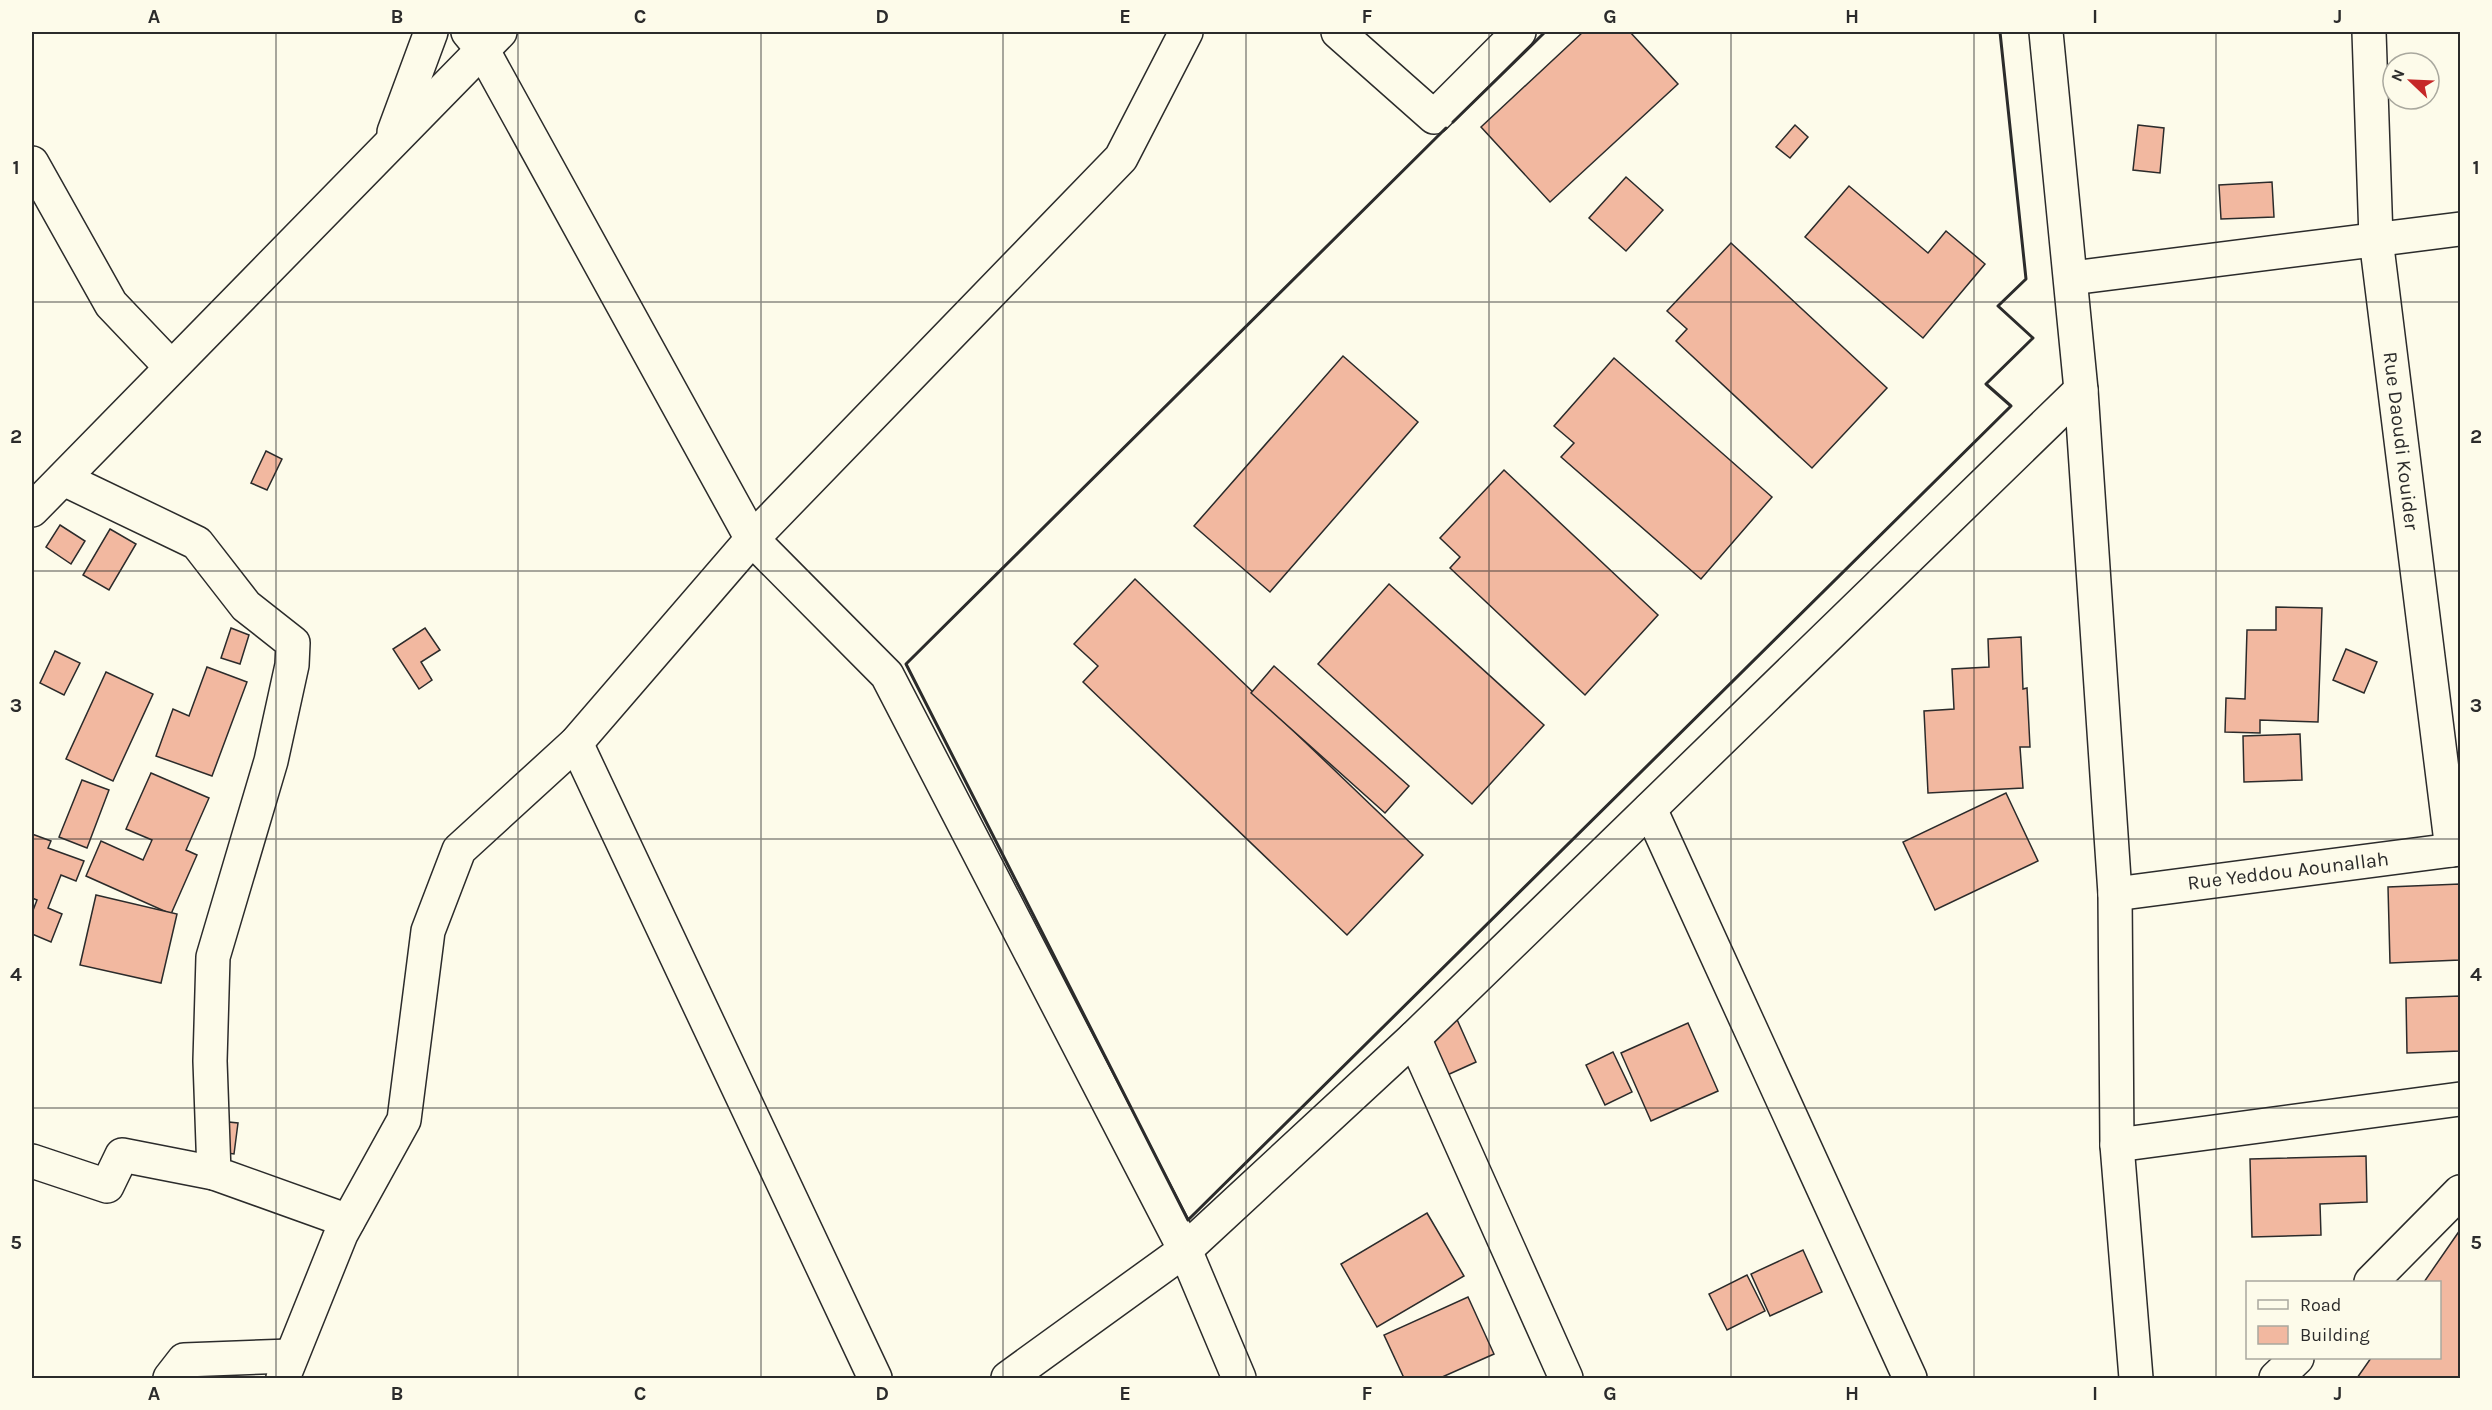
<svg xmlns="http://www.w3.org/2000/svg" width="2492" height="1410" viewBox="0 0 2492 1410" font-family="Karla,sans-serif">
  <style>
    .building { fill: #f2b8a0; stroke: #2b2b2b; stroke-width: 1.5 }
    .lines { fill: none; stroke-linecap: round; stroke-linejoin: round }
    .minor-casing { stroke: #2b2b2b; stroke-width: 36 }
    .minor { stroke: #fdfbea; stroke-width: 33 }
    .wall { stroke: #2b2b2b; stroke-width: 3 }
    .grid { fill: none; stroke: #2b2b2b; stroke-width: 1.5; stroke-opacity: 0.55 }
    .labels { text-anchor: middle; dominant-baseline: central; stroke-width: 4.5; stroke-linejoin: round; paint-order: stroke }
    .street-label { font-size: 20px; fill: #2b2b2b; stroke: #fdfbea }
    .neatline { fill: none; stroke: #2b2b2b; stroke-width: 2 }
    .grid-label { font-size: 20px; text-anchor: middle; font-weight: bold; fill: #2b2b2b }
  </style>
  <rect width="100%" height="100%" fill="#fdfbea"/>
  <g class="building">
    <polygon points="1583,32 1630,32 1678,84 1550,202 1481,127"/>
    <polygon points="1795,125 1808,137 1790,158 1776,147"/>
    <polygon points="2138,125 2164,128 2160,173 2133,170"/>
    <polygon points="1626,177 1663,210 1626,251 1589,218"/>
    <polygon points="2272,182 2274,217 2221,219 2219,185"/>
    <polygon points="1849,186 1928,253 1946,231 1985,264 1923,338 1805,237"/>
    <polygon points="1731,243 1887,388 1812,468 1676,341 1687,329 1667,311"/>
    <polygon points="1343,356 1418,422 1270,592 1194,526"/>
    <polygon points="1614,358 1772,497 1701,579 1561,457 1574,443 1554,426"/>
    <polygon points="266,451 282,459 267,490 251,483"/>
    <polygon points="1504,470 1658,615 1585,695 1450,568 1460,557 1440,538"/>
    <polygon points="60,525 85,541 71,564 46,547"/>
    <polygon points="110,529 136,544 109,590 83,575"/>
    <polygon points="1135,579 1423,855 1347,935 1083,682 1098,666 1074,644"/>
    <polygon points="1389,584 1544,725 1472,804 1318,664"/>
    <polygon points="2276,607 2322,608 2318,722 2260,720 2260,733 2225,732 2226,698 2245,699 2247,630 2276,630"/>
    <polygon points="231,628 249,635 240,664 221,658"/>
    <polygon points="425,628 440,650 421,662 432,680 419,689 393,649"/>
    <polygon points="2021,637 2023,689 2027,688 2030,747 2020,747 2023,788 1928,793 1924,711 1954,709 1952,669 1989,667 1988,639"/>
    <polygon points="2346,649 2377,662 2364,693 2333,680"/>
    <polygon points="55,651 80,663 64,695 40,683"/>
    <polygon points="1274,666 1409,786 1385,813 1251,693"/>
    <polygon points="207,667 247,682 212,776 156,756 173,709 189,716"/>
    <polygon points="106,672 153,694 113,781 66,759"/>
    <polygon points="2300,734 2302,780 2244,782 2243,736"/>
    <polygon points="151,773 209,798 186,850 197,855 171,914 86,876 101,841 143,860 152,840 126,829"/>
    <polygon points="82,780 109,790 87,848 59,837"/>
    <polygon points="2006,793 2038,861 1935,910 1903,842"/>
    <polygon points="32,834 51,841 48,848 84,861 76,881 61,875 48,908 62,914 51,942 32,934 32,913 37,900 32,898"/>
    <polygon points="2460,884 2460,960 2390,963 2388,887"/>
    <polygon points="96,895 177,914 161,983 80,965"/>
    <polygon points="2460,996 2460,1051 2407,1053 2406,998"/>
    <polygon points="1455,1015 1476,1062 1423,1086 1402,1040"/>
    <polygon points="1688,1023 1718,1091 1651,1121 1621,1053"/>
    <polygon points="1613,1052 1632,1092 1605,1105 1586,1065"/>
    <polygon points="209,1120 238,1123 234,1154 205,1150"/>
    <polygon points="2366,1156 2367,1202 2320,1204 2321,1235 2252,1237 2250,1159"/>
    <polygon points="1427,1213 1464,1276 1377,1327 1341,1264"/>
    <polygon points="2460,1230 2460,1378 2357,1378 2371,1358 2440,1358 2440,1282 2424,1282"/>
    <polygon points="1803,1250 1822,1292 1770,1316 1751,1274"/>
    <polygon points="1747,1275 1765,1311 1727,1330 1709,1294"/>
    <polygon points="1468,1297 1494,1354 1440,1378 1404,1378 1384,1335"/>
  </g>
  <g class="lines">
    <g class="minor-casing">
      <g id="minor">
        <polyline points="468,32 482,49 752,539 887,675 1185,1250 1239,1378"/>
        <polyline points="1338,32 1434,117 1519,32"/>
        <polyline points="2046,32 2081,390 2115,894 2117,1145 2136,1378"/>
        <polyline points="2369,32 2376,239 2452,850"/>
        <polyline points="394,132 431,32"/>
        <polyline points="32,163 111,304 171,367"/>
        <polyline points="2072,278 2460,229"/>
        <polyline points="70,482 197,543 246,606 293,643 292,665 271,761 213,957 210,1061 214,1173 348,1221"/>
        <polyline points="32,510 500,32"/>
        <polyline points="576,743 875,1378"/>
        <polyline points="1650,809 1910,1378"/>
        <polyline points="2115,894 2460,849"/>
        <polyline points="1414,1038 1566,1378"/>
        <polyline points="2117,1145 2460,1099"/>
        <polyline points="32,1161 107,1186 122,1155 214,1173"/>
        <polyline points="2371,1282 2460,1192"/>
        <polyline points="170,1378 184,1360 290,1356"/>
        <polyline points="283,1378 341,1234 404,1120 428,931 459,850 576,743 752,539 1121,158 1186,32"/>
        <polyline points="1008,1378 1185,1250 1414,1038 2081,390"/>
        <polyline points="2276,1378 2297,1358"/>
      </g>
    </g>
    <use href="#minor" class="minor"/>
    <g class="wall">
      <polyline points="1453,122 1545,32"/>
      <polyline points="1446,128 906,664 1188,1220 2011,406 1986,384 2033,338 1998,306 2026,279 2000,32"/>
    </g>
  </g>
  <path class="grid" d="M276,32V1378M518,32V1378M761,32V1378M1003,32V1378M1246,32V1378M1489,32V1378M1731,32V1378M1974,32V1378M2216,32V1378M32,302H2460M32,571H2460M32,839H2460M32,1108H2460"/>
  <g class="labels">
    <g class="street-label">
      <text transform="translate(2401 441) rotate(83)">Rue Daoudi Kouider</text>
      <text transform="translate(2288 871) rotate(-7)">Rue Yeddou Aounallah</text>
    </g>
  </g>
  <rect width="2492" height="1410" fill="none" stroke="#fdfbea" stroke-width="66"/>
  <rect x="2246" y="1281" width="195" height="78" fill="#fdfbea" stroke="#a9a89e" stroke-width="1.5"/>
  <rect x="2258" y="1300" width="30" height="9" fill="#fdfbea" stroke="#a9a89e" stroke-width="1.5"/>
  <text x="2300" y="1311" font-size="18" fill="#2b2b2b">Road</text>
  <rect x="2258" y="1326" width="30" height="18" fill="#f2b8a0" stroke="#a9a89e" stroke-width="1.5"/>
  <text x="2300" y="1341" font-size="18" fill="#2b2b2b">Building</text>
  <g transform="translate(2411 81) rotate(293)"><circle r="28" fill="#fdfbea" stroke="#a9a89e" stroke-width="1.5"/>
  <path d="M0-4.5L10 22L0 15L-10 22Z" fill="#c62828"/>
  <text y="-9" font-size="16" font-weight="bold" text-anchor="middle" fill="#2b2b2b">N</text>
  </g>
  <rect x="33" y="33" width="2426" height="1344" class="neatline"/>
  <g class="grid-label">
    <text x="154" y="23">A</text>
    <text x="397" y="23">B</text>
    <text x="640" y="23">C</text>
    <text x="882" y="23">D</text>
    <text x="1125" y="23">E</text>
    <text x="1367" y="23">F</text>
    <text x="1610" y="23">G</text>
    <text x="1852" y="23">H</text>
    <text x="2095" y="23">I</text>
    <text x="2338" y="23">J</text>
    <text x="16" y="174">1</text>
    <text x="2476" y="174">1</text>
    <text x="16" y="443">2</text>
    <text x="2476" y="443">2</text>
    <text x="16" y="712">3</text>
    <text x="2476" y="712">3</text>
    <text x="16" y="981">4</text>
    <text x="2476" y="981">4</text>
    <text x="16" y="1249">5</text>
    <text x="2476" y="1249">5</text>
    <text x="154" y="1400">A</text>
    <text x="397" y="1400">B</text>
    <text x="640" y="1400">C</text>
    <text x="882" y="1400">D</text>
    <text x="1125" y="1400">E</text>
    <text x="1367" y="1400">F</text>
    <text x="1610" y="1400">G</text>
    <text x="1852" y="1400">H</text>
    <text x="2095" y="1400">I</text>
    <text x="2338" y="1400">J</text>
  </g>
</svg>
